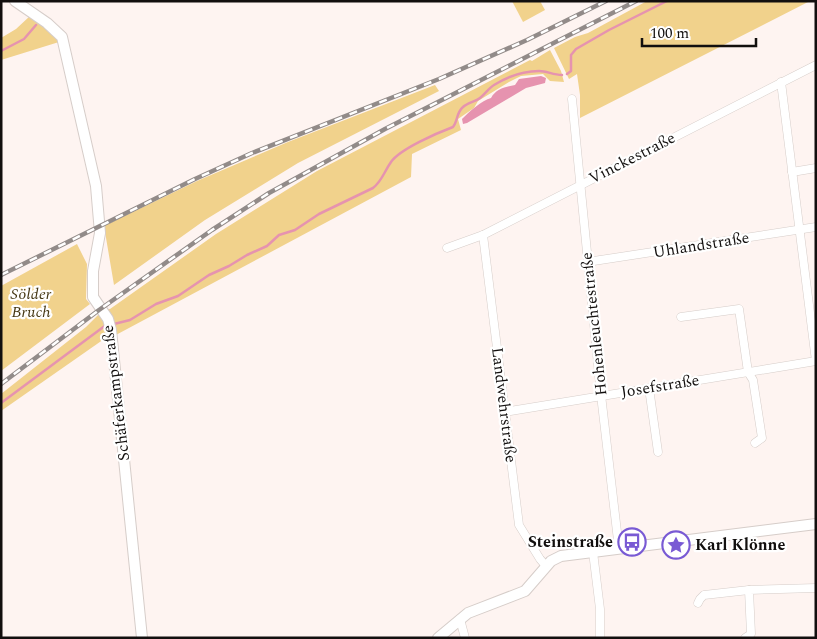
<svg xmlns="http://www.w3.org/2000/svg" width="817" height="639" viewBox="0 0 817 639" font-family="Spectral,serif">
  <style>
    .green { fill: #f1d28c }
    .water { fill: #e693af }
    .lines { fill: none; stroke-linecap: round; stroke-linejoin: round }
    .stream { stroke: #e693af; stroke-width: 2.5 }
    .minor-casing { stroke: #d6cdc9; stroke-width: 9 }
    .tertiary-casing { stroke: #d6cdc9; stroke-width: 12 }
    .minor { stroke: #fff; stroke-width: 8 }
    .tertiary { stroke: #fff; stroke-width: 10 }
    .rail-casing { stroke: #928b89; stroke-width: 4.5 }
    .rail { stroke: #fff; stroke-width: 2.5; stroke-dasharray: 8; stroke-linecap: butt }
    .labels { text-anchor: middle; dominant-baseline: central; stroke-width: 4.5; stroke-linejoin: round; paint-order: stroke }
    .street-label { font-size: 16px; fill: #120f0e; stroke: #fff }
    .park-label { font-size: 16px; font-style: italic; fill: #463815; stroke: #fff }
    .poi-label { font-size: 16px; font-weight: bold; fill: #120f0e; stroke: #fff; text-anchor: end }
  </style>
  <rect width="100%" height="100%" fill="#fef4f1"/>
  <g class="green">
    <polygon points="512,1 540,1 545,10 523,22"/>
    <polygon points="647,1 810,1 580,118 580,95 577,74 569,79 554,48 575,37 588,33"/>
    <polygon points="30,16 47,28 59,42 1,60 1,38 16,29"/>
    <polygon points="550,50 561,71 564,82 550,81 543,74 521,76 509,82 478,101 474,108 458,119 461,130 412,154 411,177 114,336 105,310 110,309 216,234 317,171 530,60 532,61"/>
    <polygon points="435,85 439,91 298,163 205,220 114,285 104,226 197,181 288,142"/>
    <polygon points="77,244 87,264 86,299 90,304 1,371 1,286"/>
    <polygon points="101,312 105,320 107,337 1,411 1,394 86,327"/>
  </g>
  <path class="water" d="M541,76L546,78L545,83L526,88L467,123L463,124L462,119C469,112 482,100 491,98C496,89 505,87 515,85L519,79Z"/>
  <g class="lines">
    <g class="stream">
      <polyline points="1,51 24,39 36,25"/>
      <polyline points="567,74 571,71 571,55 576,49 609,30 667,1"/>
      <path d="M114,324L130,320L156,304L178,296L209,275L229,266L247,255L267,246L279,235L295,230L319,214L373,188C382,181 384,172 391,162C400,149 437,133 453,127C458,121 456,113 463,107C468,102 475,102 480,98C485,94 489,88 494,85C507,77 524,71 539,71C547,71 553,75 562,75"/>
      <polyline points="1,403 106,325"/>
    </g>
    <g class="minor-casing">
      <g id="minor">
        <polyline points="572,99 601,395 619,549"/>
        <polyline points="792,172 816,168"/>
        <polyline points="483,235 519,525 540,559 546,566"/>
        <polyline points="447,248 483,235 816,65"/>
        <polyline points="587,262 816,227"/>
        <polyline points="681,317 739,309 748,372 753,380 762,438 755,443"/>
        <polyline points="649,388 658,452"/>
        <polyline points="504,412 816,361 781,82"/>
        <polyline points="593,552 600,609 600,638"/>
        <polyline points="698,603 700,599 704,595 749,590"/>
        <polyline points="460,619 465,638"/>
        <polyline points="745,638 751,634 749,590 816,588"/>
      </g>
    </g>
    <g class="tertiary-casing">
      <g id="tertiary">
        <polyline points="15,1 47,23 62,37 96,186 100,233 93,271 93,297 108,319 111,330 142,638"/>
        <polyline points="438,638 468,613 525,591 551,561 561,556 816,524"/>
      </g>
    </g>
    <use href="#minor" class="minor"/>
    <use href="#tertiary" class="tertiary"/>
    <g class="rail-casing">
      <g id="rail">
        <polyline points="1,275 195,179 252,153 439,79 527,40 606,1"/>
        <polyline points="1,384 99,310 212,230 269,193 385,129 636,1"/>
      </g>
    </g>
    <use href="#rail" class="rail"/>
  </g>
  <defs>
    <g id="bus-ring" transform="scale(1.4375)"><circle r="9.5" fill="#fff" stroke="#795ad4" stroke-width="1.5"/><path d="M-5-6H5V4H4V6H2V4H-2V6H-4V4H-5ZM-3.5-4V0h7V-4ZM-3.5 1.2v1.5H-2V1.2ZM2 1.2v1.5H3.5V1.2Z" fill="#795ad4"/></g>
    <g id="sight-ring" transform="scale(1.4375)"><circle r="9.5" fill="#fff" stroke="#795ad4" stroke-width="1.5"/><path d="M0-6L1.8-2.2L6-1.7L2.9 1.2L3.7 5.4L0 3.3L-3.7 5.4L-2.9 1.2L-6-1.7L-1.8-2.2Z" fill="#795ad4"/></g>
  </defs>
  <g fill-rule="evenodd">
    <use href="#bus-ring" x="632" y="542"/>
    <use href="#sight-ring" x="676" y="545"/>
  </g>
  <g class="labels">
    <g class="street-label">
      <text transform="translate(632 158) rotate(-27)">Vinckestraße</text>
      <text transform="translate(701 245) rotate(-9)">Uhlandstraße</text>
      <text transform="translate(594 324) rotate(-96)">Hohenleuchtestraße</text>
      <text transform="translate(660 386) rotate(-9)">Josefstraße</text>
      <text transform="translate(116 393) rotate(-97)">Schäferkampstraße</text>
      <text transform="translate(504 405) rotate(83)">Landwehrstraße</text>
    </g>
    <g class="park-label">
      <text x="31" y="294">Sölder<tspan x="31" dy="18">Bruch</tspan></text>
    </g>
    <g class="poi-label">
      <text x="613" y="542">Steinstraße</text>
      <text x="695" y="545" text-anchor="start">Karl Klönne</text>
    </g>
  </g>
  <rect width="817" height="639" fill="none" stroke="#120f0e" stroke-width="5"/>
  <path d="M642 38v8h114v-8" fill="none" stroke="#120f0e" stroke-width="2.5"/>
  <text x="650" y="38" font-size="15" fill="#120f0e" stroke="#ffffff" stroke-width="4" paint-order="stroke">100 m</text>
</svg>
